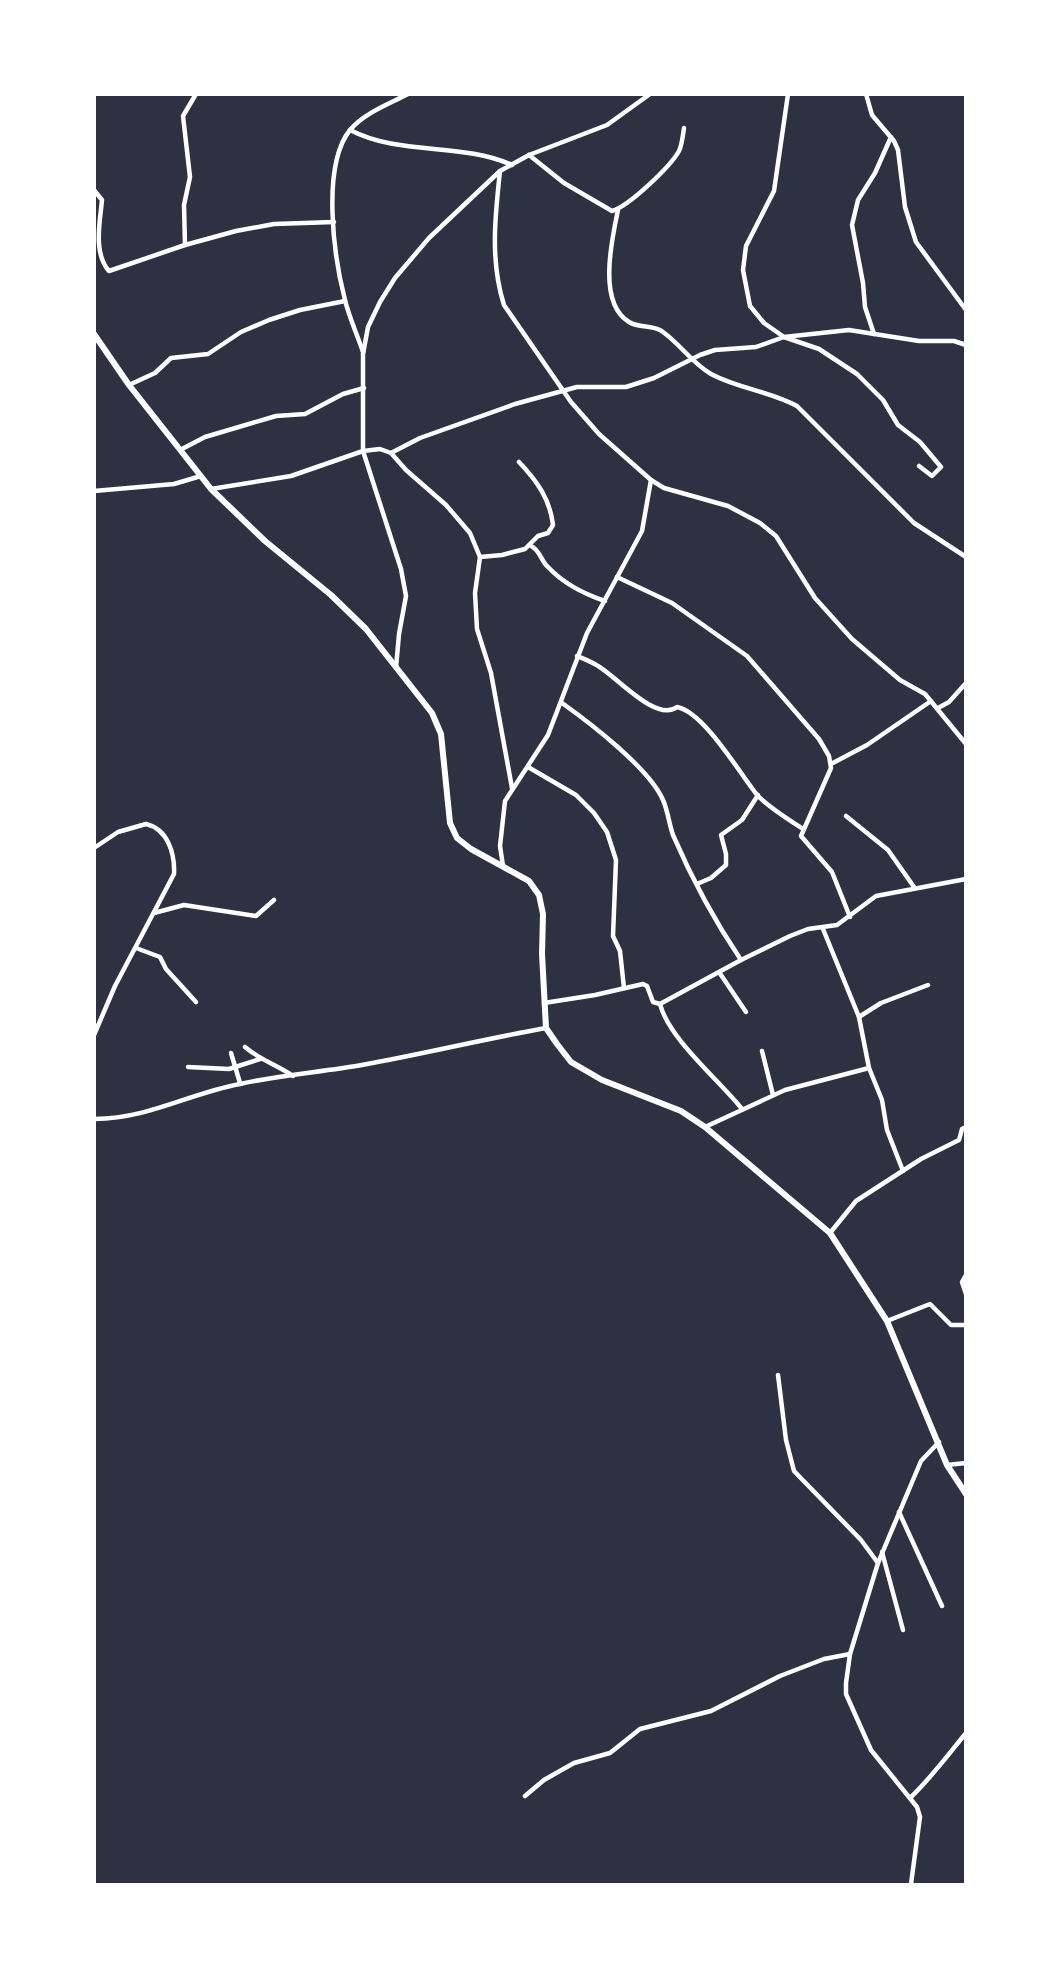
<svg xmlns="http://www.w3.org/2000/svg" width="1060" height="1979" viewBox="0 0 1060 1979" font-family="Inter,sans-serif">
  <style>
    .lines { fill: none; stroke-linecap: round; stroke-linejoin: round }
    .minor { stroke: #fff; stroke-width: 4.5 }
    .secondary { stroke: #fff; stroke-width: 6 }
  </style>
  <rect width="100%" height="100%" fill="#2d3142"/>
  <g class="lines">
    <g class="minor">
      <polyline points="788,94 774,191 746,246 743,270 750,306 764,323 784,337 819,349 857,374 883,400 898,425 920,442 941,467 932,476 919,466"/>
      <polyline points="866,94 872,115 894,141 898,150 905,207 916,242 966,310"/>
      <path d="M350,130C400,156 461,142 512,165"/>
      <path d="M529,155L564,183L612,211C629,206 670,167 679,151C682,145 683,135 684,128"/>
      <path d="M500,171C495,217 490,261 504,305L571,402L599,434L651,480L664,488L728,506L760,523L776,536L815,598L852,639L900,680L925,694L966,744"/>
      <path d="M94,190L102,200C100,222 93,253 109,271L185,245L236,231L274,224L334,222"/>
      <path d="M618,210C612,239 597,303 629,322C640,329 653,324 663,332C681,345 692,363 711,374C739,389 770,391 797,406L914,523L966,557"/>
      <polyline points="185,245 184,205 190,177 183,116 196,94"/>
      <polyline points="874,334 865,307 863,283 852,225 858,200 875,173 891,137"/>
      <path d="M363,352C357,334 349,317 345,300C334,258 321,166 350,130C364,113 389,104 408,94"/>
      <polyline points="129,385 155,373 171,358 208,354 241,332 269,320 300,310 345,301"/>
      <polyline points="180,450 205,437 276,416 305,414 343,394 364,388"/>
      <polyline points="391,453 420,438 515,404 577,387 626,387 654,378 700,355 715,350 756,347 784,337 849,330 919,341 954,341 966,345"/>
      <polyline points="211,489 291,476 363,451 380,449 391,453 406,470 446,505 470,533 480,557 475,593 477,629 491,673 512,788"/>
      <polyline points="94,491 174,484 201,476"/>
      <path d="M531,546C540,550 541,561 548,567C563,583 584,594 605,601"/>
      <path d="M480,557L502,555L525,549L538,536L548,533L553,525C550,499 537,481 519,462"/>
      <polyline points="617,577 672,603 747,656 819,739 829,756 831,768 801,836 832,872 850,917"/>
      <path d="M577,656C584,659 592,662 598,666C616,676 656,723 677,707C704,712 740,774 758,796C771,809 788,819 803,829"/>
      <polyline points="396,668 399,634 406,596 401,569 363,451 363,354 368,327 380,302 395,278 429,238 500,171 529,155 607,125 650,94"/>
      <path d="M562,703C590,723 649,768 663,800C668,811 669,824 673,835C692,879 714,920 741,960"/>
      <polyline points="938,708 949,702 966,683"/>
      <polyline points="831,764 867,745 931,701"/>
      <polyline points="528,767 576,795 594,813 607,832 616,860 613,936 620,951 624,988"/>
      <polyline points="846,816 888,850 914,887"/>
      <path d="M94,848L118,832L146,824C168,829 175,854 174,874L115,986L94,1035"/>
      <polyline points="503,866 500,846 505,801 548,735 587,633 642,531 651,480"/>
      <polyline points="697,884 711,878 726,865 726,854 721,835 742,820 758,795"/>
      <polyline points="154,913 184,905 256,916 274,900"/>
      <polyline points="823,929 859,1017 869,1068 882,1100 887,1130 903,1171"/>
      <polyline points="136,948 160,957 166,969 196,1002"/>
      <polyline points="719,972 746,1012"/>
      <polyline points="544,1003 595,995 643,984 647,986 653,1002 660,1004 741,960 790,936 808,929 837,925 876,896 966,879"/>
      <path d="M660,1004C669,1039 719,1080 742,1109"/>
      <polyline points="859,1017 881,1003 928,985"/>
      <path d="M245,1047C260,1060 277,1065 293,1076"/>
      <polyline points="762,1051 773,1095"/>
      <polyline points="231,1053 240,1083"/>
      <polyline points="188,1067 229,1069 260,1059"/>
      <path d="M94,1119C151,1118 187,1094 240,1084C280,1075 322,1072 362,1065C423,1054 484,1039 546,1028"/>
      <polyline points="705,1127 785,1090 869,1068"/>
      <polyline points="830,1233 856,1201 921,1159 959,1140 962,1129 966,1127"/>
      <polyline points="966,1275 962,1282 966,1294"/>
      <polyline points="887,1321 930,1304 951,1325 966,1325"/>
      <polyline points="778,1375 786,1440 794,1471 861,1540 878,1563"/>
      <polyline points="947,1465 966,1463"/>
      <polyline points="899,1512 942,1606"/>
      <polyline points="882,1552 903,1630"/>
      <polyline points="525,1796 544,1780 574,1763 610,1753 640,1729 711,1711 780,1676 824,1659 850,1654"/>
      <path d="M911,1797C931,1778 948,1755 966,1733"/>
      <polyline points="911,1884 920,1817 917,1807 871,1750 846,1694 846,1683 850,1654 878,1563 921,1461 939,1442"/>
    </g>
    <polyline class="secondary" points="94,334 129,385 211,489 265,541 331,595 366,629 432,713 441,734 450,823 457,838 471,849 529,881 539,895 543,914 542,954 546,1028 557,1044 571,1062 602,1080 681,1111 705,1127 830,1233 887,1321 947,1465 966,1494"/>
  </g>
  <rect width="1060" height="1979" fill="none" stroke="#ffffff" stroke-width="192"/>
</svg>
